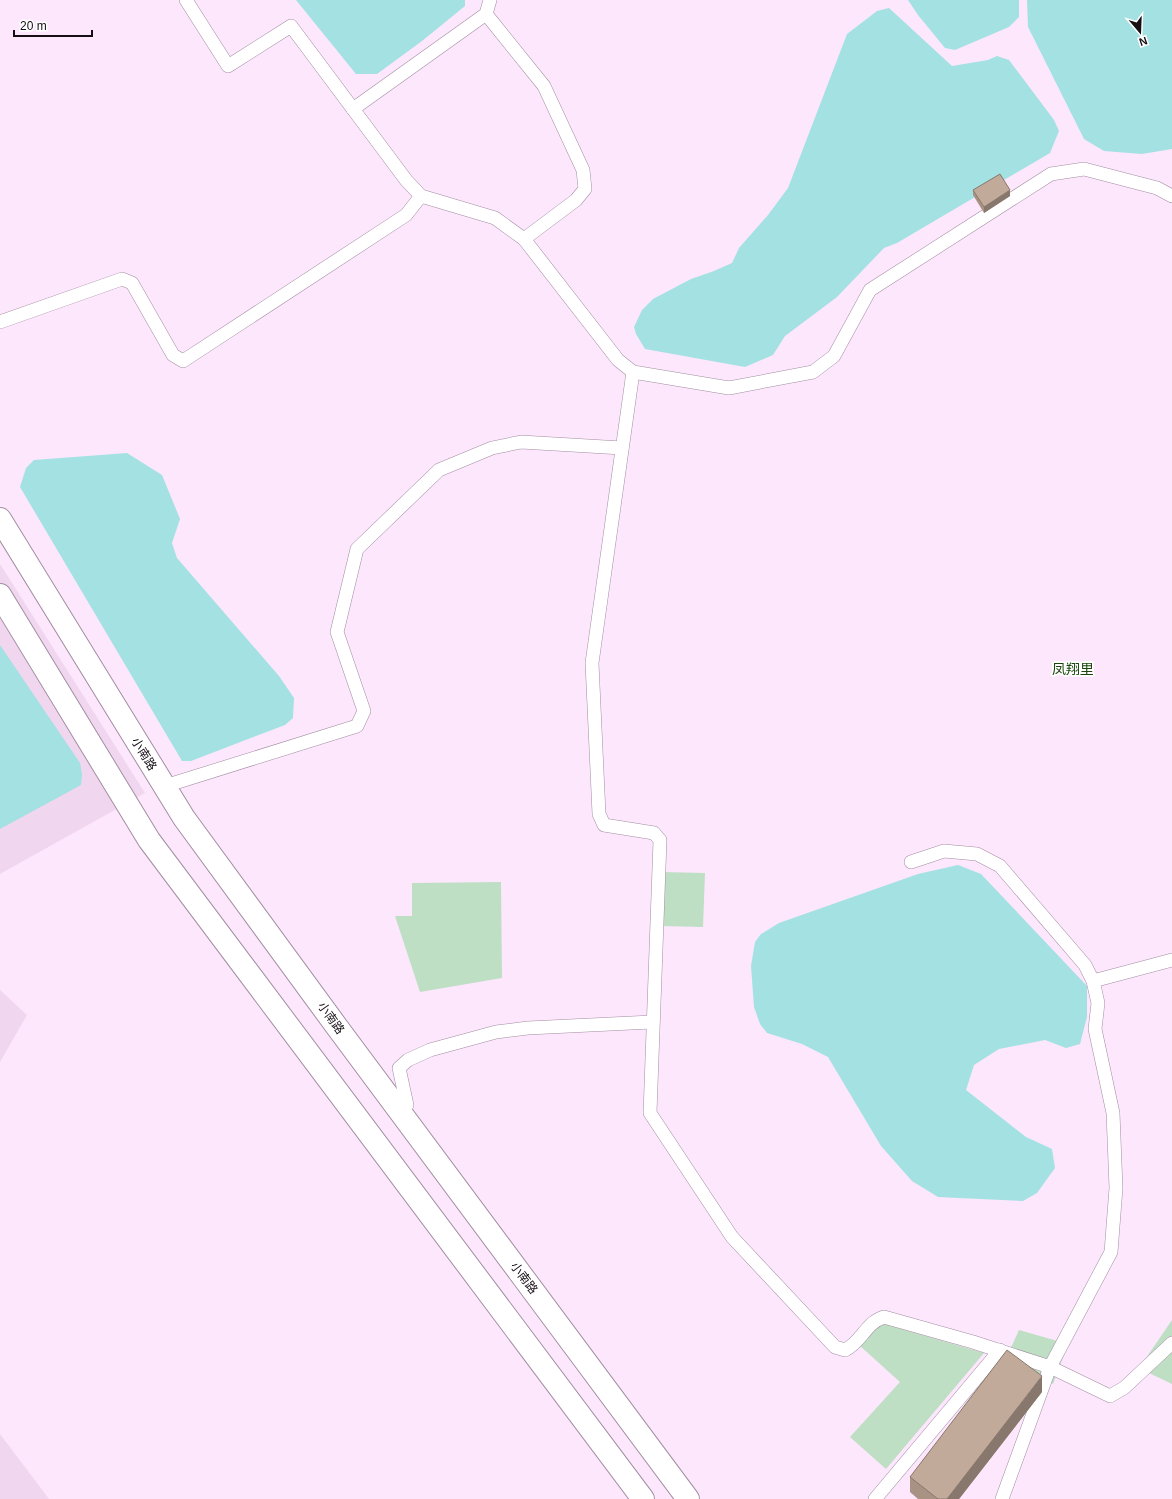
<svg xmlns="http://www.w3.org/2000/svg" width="1172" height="1499" viewBox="0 0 1172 1499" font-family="Arial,'Noto Sans SC',sans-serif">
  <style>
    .built { fill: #f1d6ef }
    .green { fill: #bedfc4 }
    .water { fill: #a3e1e2 }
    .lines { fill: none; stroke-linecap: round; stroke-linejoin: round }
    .lane-casing { stroke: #a28ea1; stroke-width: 14 }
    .secondary-casing { stroke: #a28ea1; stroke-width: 24 }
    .lane { stroke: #fff; stroke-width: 13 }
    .secondary { stroke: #fff; stroke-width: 22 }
    .wall { fill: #a79284 }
    .shaded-wall { fill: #88776c }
    .building { fill: #c2aa9a; stroke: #88776c }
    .labels { text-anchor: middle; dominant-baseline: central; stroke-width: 3.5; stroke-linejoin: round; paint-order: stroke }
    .street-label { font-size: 12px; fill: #150e15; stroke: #fff }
    .quarter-label { font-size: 14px; fill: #1a460b; stroke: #fff }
  </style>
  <rect width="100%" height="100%" fill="#fde7fc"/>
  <g class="built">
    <polygon points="0,564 145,793 0,874"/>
    <polygon points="0,990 27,1015 0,1062"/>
    <polygon points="0,1434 49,1499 0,1499"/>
  </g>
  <g class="green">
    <polygon points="661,872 705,873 703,927 660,926"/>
    <polygon points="501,882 502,978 420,992 395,916 412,916 412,883"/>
    <polygon points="1172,1320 1172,1384 1149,1373 1144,1361"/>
    <polygon points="881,1323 984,1353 886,1469 850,1437 900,1382 859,1345"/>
    <polygon points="1019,1330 1068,1344 1053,1384 1007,1356"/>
  </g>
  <g class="water">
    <polygon points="296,0 465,0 465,6 422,41 377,74 356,74"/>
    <polygon points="908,0 1019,0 1019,17 1009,27 955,50 945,48 918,15"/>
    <polygon points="1027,0 1172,0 1172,149 1142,154 1104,151 1084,139 1028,27"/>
    <polygon points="889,8 952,66 988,60 997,56 1009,60 1054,120 1059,131 1050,153 897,243 884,248 837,297 785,336 773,355 745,367 645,349 636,334 634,327 642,310 653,299 691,279 714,271 732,263 739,248 768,215 788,188 847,34 877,11"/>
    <polygon points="127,453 162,475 180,519 172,543 177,558 279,676 294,698 293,718 285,725 191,761 182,761 20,487 26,468 34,460"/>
    <polygon points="0,645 80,763 82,774 81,785 0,829"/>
    <polygon points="958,865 981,874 1087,986 1087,1017 1080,1044 1066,1048 1045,1040 999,1049 974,1065 966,1090 1026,1137 1052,1149 1055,1168 1037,1193 1023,1201 938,1197 912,1181 881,1146 828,1057 802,1044 767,1033 760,1024 754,1007 751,966 755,942 761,934 779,923 918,874"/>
  </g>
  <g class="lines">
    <g class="lane-casing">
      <g id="lane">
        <polyline points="186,0 228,66 291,26 406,180 421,196 495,218 524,239 618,360 633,372 729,388 813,372 834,356 870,290 1051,174 1084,169 1157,188 1172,196"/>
        <polyline points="486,14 544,86 583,170 585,189 576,200 524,239"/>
        <polyline points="353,109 486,14 490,0"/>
        <polyline points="0,322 122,279 132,283 173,355 183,361 406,215 421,196"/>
        <path d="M633,372L592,663L599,814L604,825L654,833L660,840L650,1113L732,1237L835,1347L845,1350C862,1342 865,1323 884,1317L973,1342L1050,1367L1110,1396L1124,1388L1172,1343"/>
        <polyline points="165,786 357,726 364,711 337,632 357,549 439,470 492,448 521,442 622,448"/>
        <polyline points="911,862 944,851 977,854 1000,866 1085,965 1093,981"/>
        <polyline points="401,1113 407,1105 399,1068 408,1060 430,1050 496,1032 528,1028 652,1022"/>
        <polyline points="875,1499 1000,1350"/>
        <polyline points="1002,1499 1050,1367 1111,1252 1116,1188 1113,1113 1095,1029 1098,1003 1093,981 1172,960"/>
      </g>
    </g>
    <g class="secondary-casing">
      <g id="secondary">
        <polyline points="0,519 184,818 337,1027 688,1499"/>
        <polyline points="0,595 149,840 643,1499"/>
      </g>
    </g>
    <use href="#lane" class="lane"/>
    <use href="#secondary" class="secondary"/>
  </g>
  <g class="wall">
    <polygon points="973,190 1010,196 984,213 973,195"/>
    <polygon points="1042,1392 959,1499 918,1499 910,1492 910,1477"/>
  </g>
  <g class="shaded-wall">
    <polygon points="1010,190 1010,196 984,213 984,207"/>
    <polygon points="1042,1376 1042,1392 959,1499 947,1499"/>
  </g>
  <g class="building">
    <polygon points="1000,174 1010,190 984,207 973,190"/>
    <polygon points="1007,1350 1042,1376 947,1499 938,1499 910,1477"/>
  </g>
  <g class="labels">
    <g class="street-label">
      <text transform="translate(144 754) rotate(58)">小南路</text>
      <text transform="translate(331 1018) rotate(54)">小南路</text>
      <text transform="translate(524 1278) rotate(53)">小南路</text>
    </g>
    <g class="quarter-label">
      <text x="1073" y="669">凤翔里</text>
    </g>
  </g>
  <g transform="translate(1140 32) rotate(161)" stroke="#ffffff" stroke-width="3" paint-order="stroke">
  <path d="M0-3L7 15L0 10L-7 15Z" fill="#150e15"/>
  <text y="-6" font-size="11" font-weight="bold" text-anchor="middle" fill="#150e15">N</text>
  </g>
  <path d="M14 30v6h78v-6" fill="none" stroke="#150e15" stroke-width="2"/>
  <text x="20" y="30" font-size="12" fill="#150e15" stroke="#ffffff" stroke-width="3" paint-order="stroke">20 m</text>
</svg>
